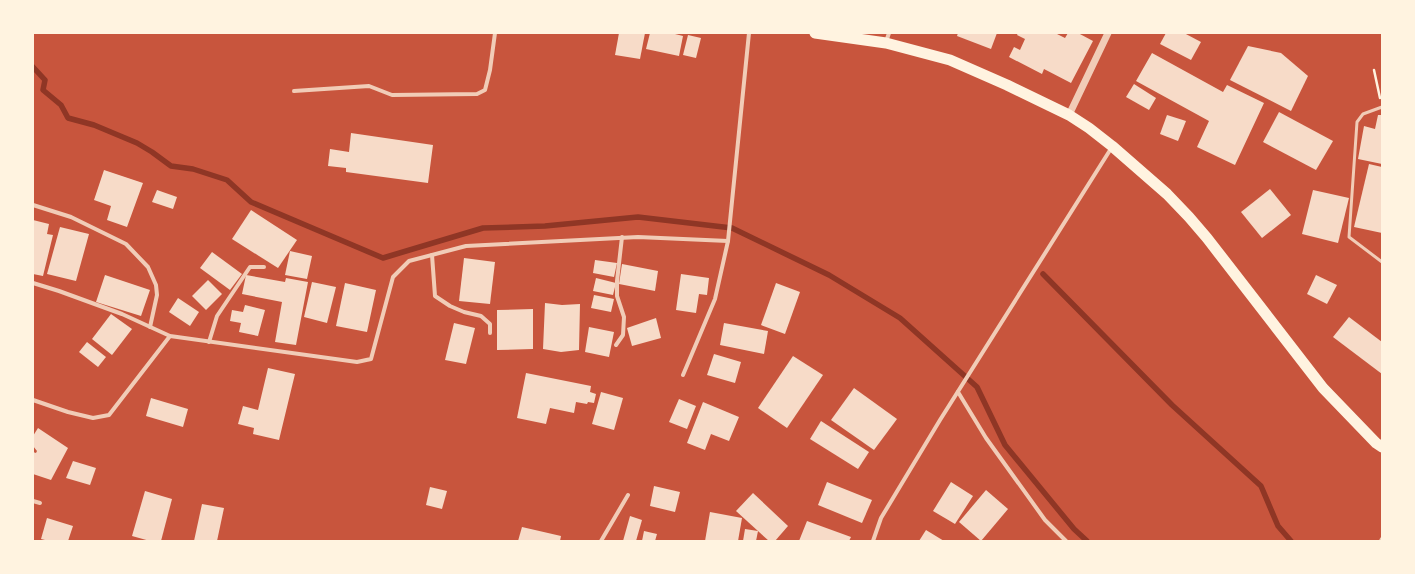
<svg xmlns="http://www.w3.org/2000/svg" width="1415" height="574" viewBox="0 0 1415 574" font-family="Mulish,sans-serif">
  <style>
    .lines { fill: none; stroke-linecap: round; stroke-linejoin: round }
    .stream { stroke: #8f3625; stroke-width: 5.5 }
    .building { fill: #f7dbc8 }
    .path { stroke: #fff3e0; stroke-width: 2.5 }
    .service { stroke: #f1ccb7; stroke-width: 3 }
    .minor { stroke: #f1ccb7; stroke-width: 4 }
    .tertiary { stroke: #f1ccb7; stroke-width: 7 }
    .trunk { stroke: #fff3e0; stroke-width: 11 }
  </style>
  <rect width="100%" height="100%" fill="#c8553d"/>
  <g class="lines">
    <g class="stream">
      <polyline points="33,67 45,80 43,90 61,105 68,118 94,125 137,143 152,152 171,166 193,169 227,180 251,202 383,258 483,228 545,226 638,217 732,228 829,275 900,318 977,387 1005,445 1074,529 1087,541"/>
      <polyline points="1043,274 1172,405 1261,486 1278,526 1291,541"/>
    </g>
  </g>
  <g class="building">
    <polygon points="619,33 645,33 640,59 615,55"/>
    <polygon points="650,33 671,33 683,36 679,56 646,49"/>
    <polygon points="958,33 997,33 991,49 957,36"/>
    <polygon points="1018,33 1055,33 1065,38 1068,33 1078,33 1093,41 1071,83 1044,69 1042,74 1009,57 1014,47 1020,50 1025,39 1017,35"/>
    <polygon points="1166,33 1184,33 1201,42 1191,60 1160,44"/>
    <polygon points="688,35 701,38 696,58 683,55"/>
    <polygon points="1248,46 1281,53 1308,76 1291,111 1230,80"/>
    <polygon points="1152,53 1223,92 1227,85 1264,103 1235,165 1197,147 1209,121 1136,81"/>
    <polygon points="1134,84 1156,98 1149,110 1126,97"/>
    <polygon points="1279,112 1333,141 1316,170 1263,142"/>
    <polygon points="1167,115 1186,121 1178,141 1160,134"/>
    <polygon points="1378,115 1382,115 1382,164 1358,159 1364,126 1375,129"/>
    <polygon points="351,133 433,145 428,183 346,172 346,168 328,166 330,149 349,152"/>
    <polygon points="1369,164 1382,167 1382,233 1354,227"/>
    <polygon points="104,170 143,183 127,227 107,220 111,206 94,200"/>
    <polygon points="1270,189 1291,215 1262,238 1241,212"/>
    <polygon points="157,190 177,197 173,209 152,202"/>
    <polygon points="1313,190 1349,198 1338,243 1302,234"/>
    <polygon points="251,210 297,240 278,268 232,239"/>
    <polygon points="33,220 49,224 47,234 53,235 43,276 33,274"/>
    <polygon points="60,227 89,234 76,281 47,274"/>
    <polygon points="290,251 312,256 307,279 285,275"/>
    <polygon points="212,252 242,274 230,290 200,268"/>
    <polygon points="464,258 495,262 490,304 459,301"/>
    <polygon points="595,260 617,263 614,277 593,273"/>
    <polygon points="622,264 658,271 655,291 619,284"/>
    <polygon points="681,274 709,278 707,295 699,294 696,313 676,310"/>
    <polygon points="105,275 150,290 141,316 96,302"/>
    <polygon points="246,275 285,282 286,278 308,282 296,345 275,342 282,302 242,294"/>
    <polygon points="1316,275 1337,285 1327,304 1307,294"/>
    <polygon points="596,278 616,283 613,295 593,291"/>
    <polygon points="208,280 222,294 206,310 192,296"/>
    <polygon points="312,282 336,287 327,323 304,317"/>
    <polygon points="345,283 376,290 367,332 336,326"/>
    <polygon points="776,283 800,292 785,334 761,325"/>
    <polygon points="594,295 614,299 611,312 591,308"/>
    <polygon points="178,298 199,312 190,326 169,312"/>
    <polygon points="545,303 562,305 580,304 579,350 561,352 543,349"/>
    <polygon points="245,305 265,310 258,336 239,332 241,323 230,321 232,310 243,312"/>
    <polygon points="533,309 533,349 497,350 497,310"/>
    <polygon points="111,314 132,329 112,355 92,339"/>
    <polygon points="1349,317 1382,342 1382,374 1333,337"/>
    <polygon points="656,318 661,338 632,346 627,328"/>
    <polygon points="454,323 475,328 466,364 445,360"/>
    <polygon points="724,323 768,331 764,354 720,345"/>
    <polygon points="589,327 614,332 609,357 585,352"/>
    <polygon points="87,342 106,357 98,367 79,352"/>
    <polygon points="714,354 741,362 735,383 707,375"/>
    <polygon points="793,356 823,375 787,428 758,408"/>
    <polygon points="268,368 295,374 279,440 253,434 254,428 238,424 243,406 258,410"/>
    <polygon points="526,373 591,386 590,392 596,394 594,403 588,402 587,404 576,402 574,413 550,408 546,424 517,418"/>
    <polygon points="854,388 897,419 874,450 831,420"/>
    <polygon points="601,392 623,398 614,430 592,424"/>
    <polygon points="151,398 188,409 183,427 146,416"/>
    <polygon points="679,399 696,406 687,429 669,422"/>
    <polygon points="703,402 739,417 729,441 711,434 705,450 687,443"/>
    <polygon points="821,421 869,452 858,469 810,439"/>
    <polygon points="38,428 68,448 51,480 33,474 33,452 36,453 37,451 33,446 33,436"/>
    <polygon points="73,461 96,468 90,485 66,478"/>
    <polygon points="827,482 872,500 862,523 818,505"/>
    <polygon points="951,482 973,496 955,524 933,511"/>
    <polygon points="654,486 680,492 675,512 650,506"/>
    <polygon points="430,487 447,491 442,509 426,505"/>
    <polygon points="986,490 1008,509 981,541 959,522"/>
    <polygon points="145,491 172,499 161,541 150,541 132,536"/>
    <polygon points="753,493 788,526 775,541 769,541 736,511"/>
    <polygon points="202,504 224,508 217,541 194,541"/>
    <polygon points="710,512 742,518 738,541 705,541"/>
    <polygon points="630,516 642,520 636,541 623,541"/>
    <polygon points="47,518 73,526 68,541 49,541 41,539"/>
    <polygon points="807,521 851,537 849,541 799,541"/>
    <polygon points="522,527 561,536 560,541 518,541"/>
    <polygon points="745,529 758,531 756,541 743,541"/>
    <polygon points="926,530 944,541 919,541"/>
    <polygon points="644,531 657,534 655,541 642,541"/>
  </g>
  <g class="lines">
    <polyline class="path" points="1374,70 1380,98"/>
    <polyline class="service" points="1382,107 1363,114 1357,122 1349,237 1382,262"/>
    <g class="minor">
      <polyline points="886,42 889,33"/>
      <polyline points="294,91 369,86 392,95 477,94 485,90 490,70 495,33"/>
      <polyline points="33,205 71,217 126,244 148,267 156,285 157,295 150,327"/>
      <polyline points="432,255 435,296 450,306 464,312 481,316 490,324 490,333"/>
      <polyline points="33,283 59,291 122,314 170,336 357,362 371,359 393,277 409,261 466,246 638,237 728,241"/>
      <polyline points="209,342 217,316 250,267 264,267"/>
      <polyline points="616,345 623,335 624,317 617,296 617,281 622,237"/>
      <polyline points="683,375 715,299 728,241 749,33"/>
      <polyline points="958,392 986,438 1045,520 1066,541"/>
      <polyline points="33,400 68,412 93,418 109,415 170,336"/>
      <polyline points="33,501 40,503"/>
      <polyline points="601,541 628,495"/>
      <polyline points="873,541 881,518 940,420 1112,147"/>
      <polyline points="1381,541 1382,539"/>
    </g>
    <polyline class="tertiary" points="1069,115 1108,33"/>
    <polyline class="trunk" points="815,33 886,43 950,60 1007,85 1069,115 1089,128 1112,146 1167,194 1189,217 1207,238 1323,388 1376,443 1382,447"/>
  </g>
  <rect width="1415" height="574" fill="none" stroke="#fff3e0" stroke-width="68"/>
</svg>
